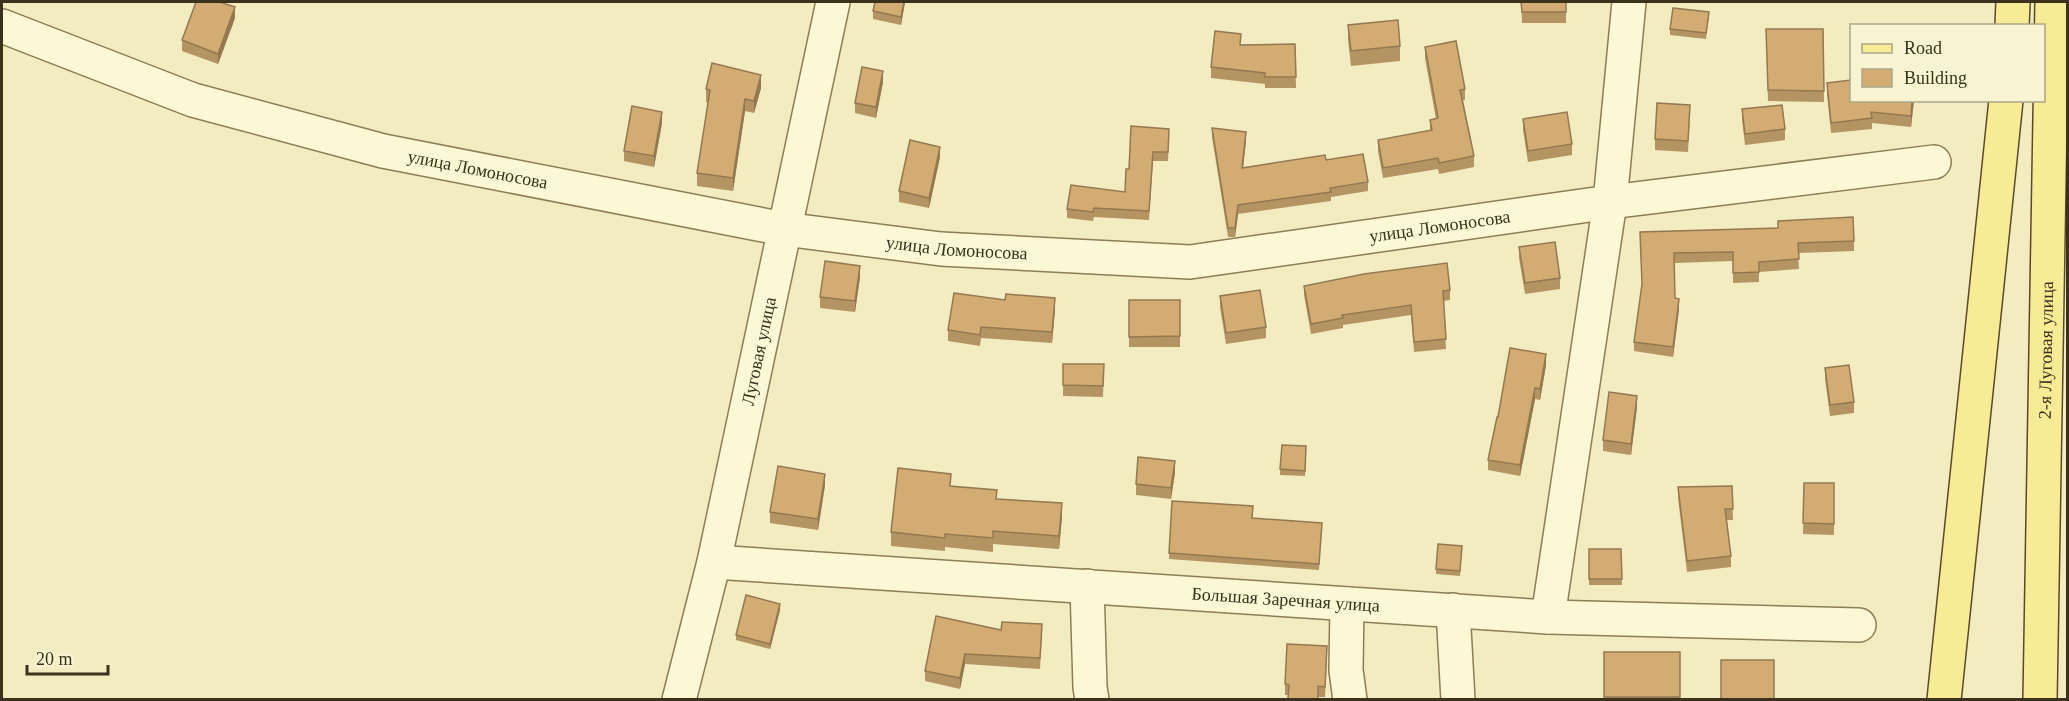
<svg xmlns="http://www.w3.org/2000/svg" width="2069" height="701" viewBox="0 0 2069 701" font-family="Georgia,serif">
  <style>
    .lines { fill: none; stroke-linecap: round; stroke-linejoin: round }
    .minor-casing { stroke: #8d7d56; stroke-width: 36 }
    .major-casing { stroke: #5a492b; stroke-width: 36 }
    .minor { stroke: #fcf7d4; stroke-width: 33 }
    .major { stroke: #f8eb95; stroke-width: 33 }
    .wall { fill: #b59463 }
    .shaded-wall { fill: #947850 }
    .building { fill: #d3ac73; stroke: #947850; stroke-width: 1.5 }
    .labels { text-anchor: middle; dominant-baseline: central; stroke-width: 6; stroke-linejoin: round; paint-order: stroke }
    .street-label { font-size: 18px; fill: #3b311c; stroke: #f8f4d1 }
  </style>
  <rect width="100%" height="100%" fill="#f2ecc0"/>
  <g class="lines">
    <g class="minor-casing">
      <g id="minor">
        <path id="s1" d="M2,26L193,100L383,151L784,229L941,249L1190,262L1610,202L1934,162"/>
        <path id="s2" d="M714,562L1548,617L1859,625"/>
        <polyline points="1087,586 1090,687 1092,700"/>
        <polyline points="1347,604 1346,670 1350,700"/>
        <polyline points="1453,610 1458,700"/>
        <polyline points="1548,617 1610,202 1629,2"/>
        <path id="s3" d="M679,700L714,562L833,2"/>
      </g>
    </g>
    <g class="major-casing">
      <g id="major">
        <polyline points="2012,26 2013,2"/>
        <polyline points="1944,700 2006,100"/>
        <path id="s4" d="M2040,700L2052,2"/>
      </g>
    </g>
    <use href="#minor" class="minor"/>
    <use href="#major" class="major"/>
  </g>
  <g class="wall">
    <polygon points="905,2 901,25 873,19 873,11"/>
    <polygon points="1521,2 1566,2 1566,23 1522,23"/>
    <polygon points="1709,17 1706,39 1670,35 1670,29"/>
    <polygon points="235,18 218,64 182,51 182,40"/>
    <polygon points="1348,25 1400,46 1400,61 1351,66 1348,40"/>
    <polygon points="1766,29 1823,29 1824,102 1768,101"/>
    <polygon points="1295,44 1296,88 1265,88 1265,84 1211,78 1211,67 1241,45"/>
    <polygon points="1425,47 1465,89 1465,100 1463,100 1474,156 1474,167 1439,174 1438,169 1383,178 1378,151 1378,140 1430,131 1430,120 1436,119 1425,58"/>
    <polygon points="883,82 876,118 855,113 855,103"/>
    <polygon points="1827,83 1914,100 1911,127 1872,123 1872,129 1831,133 1827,94"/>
    <polygon points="761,88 754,113 745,111 733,191 697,186 697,173 708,103 706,102 706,89"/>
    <polygon points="1742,109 1785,129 1785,140 1745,145 1742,120"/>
    <polygon points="1690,116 1688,152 1655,150 1655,139"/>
    <polygon points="1523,119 1572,144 1572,155 1528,162 1523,130"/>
    <polygon points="662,123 654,167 624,161 624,151"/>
    <polygon points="1212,128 1246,141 1243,168 1326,160 1368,182 1368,191 1331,197 1331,201 1238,214 1235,237 1228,237 1212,137"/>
    <polygon points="1169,138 1168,161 1153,161 1149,220 1094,217 1093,221 1067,218 1067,209 1125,192 1129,169"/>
    <polygon points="940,157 929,208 899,202 899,191"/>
    <polygon points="1778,221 1854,241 1854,251 1798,253 1799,269 1759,272 1759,282 1733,283 1733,261 1674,263 1675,298 1679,309 1673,357 1634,351 1634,342 1642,286 1640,232 1778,228"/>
    <polygon points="1519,247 1560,278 1560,289 1525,294 1519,258"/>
    <polygon points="860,277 855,312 820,308 820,297"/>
    <polygon points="1304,286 1450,290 1450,300 1443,301 1446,349 1414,352 1411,315 1343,325 1343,328 1311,334 1304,295"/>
    <polygon points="1220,296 1266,327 1266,338 1226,344 1220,307"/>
    <rect x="1129" y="300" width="51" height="47"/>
    <polygon points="1055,309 1052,343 981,338 980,346 948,341 948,330"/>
    <polygon points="1104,364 1103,397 1063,396 1063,385"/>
    <polygon points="1546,365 1540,400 1535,399 1520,476 1488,470 1488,460 1498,417"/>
    <polygon points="1825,368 1854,402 1854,413 1830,416 1825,379"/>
    <polygon points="1637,407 1631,455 1603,451 1603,440"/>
    <polygon points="1306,446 1305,476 1280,475 1280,469"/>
    <polygon points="1175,472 1171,499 1136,495 1136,484"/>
    <polygon points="1804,483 1834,483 1834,535 1803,534"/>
    <polygon points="825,485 818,530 770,523 770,512"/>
    <polygon points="951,486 997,499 1062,517 1059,549 993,544 993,552 945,547 945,551 891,546 891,532"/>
    <polygon points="1732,486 1733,520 1727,520 1731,556 1731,567 1687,572 1678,498 1678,487"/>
    <polygon points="1252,518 1322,523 1319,570 1169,559 1169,553"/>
    <polygon points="1462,546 1460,576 1436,574 1436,569"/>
    <polygon points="1589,549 1621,549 1622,585 1589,585"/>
    <polygon points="780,610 770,649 736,640 736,635"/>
    <polygon points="1001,630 1042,635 1040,669 965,664 960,689 925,681 925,671"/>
    <rect x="1604" y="652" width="76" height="47"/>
    <polygon points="1327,657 1325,697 1318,697 1318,699 1288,699 1289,695 1285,695 1285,684"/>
  </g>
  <g class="shaded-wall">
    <polygon points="904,2 905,2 901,25 901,17"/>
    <polygon points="235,7 235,18 218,64 218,54"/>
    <polygon points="883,71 883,82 876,118 876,107"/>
    <polygon points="761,75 761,88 754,113 754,101"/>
    <polygon points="745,99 745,111 733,191 733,178"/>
    <polygon points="1912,100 1914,100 1911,127 1911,116"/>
    <polygon points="662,112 662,123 654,167 654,156"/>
    <polygon points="1246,132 1246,141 1242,177 1242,168"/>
    <polygon points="940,147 940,157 929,208 929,198"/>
    <polygon points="1238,205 1238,214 1235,237 1235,228"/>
    <polygon points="860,266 860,277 855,312 855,301"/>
    <polygon points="1055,298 1055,309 1052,343 1052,332"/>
    <polygon points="1679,299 1679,309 1673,357 1673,347"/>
    <polygon points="1546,354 1546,365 1540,400 1540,389"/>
    <polygon points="1535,388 1535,399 1520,476 1520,465"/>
    <polygon points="1637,396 1637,407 1631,455 1631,444"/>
    <polygon points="1175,461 1175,472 1171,499 1171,488"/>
    <polygon points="825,474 825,485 818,530 818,519"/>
    <polygon points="1062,503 1062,517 1059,549 1059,536"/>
    <polygon points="780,604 780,610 770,649 770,644"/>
    <polygon points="965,654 965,664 960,689 960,678"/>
  </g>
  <g class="building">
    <polygon points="196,2 220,2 235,7 218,54 182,40"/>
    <polygon points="875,2 904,2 901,17 873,11"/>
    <polygon points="1521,2 1566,2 1566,12 1522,12"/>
    <polygon points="1673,8 1709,12 1706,33 1670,29"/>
    <polygon points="1398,20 1400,46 1351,51 1348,25"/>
    <polygon points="1766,29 1823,29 1824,91 1768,90"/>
    <polygon points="1215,31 1241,34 1240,45 1295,44 1296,77 1265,77 1265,73 1211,67"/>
    <polygon points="1456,41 1465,89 1460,90 1474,156 1439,163 1438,158 1383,168 1378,140 1432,130 1430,120 1438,118 1425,47"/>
    <polygon points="712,63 761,75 754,101 745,99 733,178 697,173 710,90 706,89"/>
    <polygon points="862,67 883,71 876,107 855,103"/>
    <polygon points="1851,80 1851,100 1912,100 1911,116 1871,112 1872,118 1831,123 1827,83"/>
    <polygon points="1657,103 1690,105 1688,141 1655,139"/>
    <polygon points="1782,105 1785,129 1745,134 1742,109"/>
    <polygon points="632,106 662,112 654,156 624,151"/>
    <polygon points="1567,112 1572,144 1528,151 1523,119"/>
    <polygon points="1131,126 1169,129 1168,152 1153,152 1149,211 1094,208 1093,212 1067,209 1071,185 1125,192 1126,169 1129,169"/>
    <polygon points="1212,128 1246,132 1242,168 1325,155 1326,160 1363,154 1368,182 1330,188 1331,192 1238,205 1235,228 1228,228"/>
    <polygon points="910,140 940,147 929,198 899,191"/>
    <polygon points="1853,217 1854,241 1798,243 1799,259 1759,262 1759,272 1733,273 1733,252 1674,253 1675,298 1679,299 1673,347 1634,342 1642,284 1640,232 1778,228 1778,221"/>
    <polygon points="1555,242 1560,278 1525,283 1519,247"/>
    <polygon points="825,261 860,266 855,301 820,297"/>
    <polygon points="1447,263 1450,290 1443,291 1446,339 1414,342 1411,305 1342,315 1343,318 1311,324 1304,286 1364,274"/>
    <polygon points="1260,290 1266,327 1226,333 1220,296"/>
    <polygon points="954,293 1005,300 1006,294 1055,298 1052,332 981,327 980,335 948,330"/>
    <polygon points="1129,300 1180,300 1180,336 1129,337"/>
    <polygon points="1510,348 1546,354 1540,389 1535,388 1520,465 1488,460 1497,417 1498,417"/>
    <polygon points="1063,364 1104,364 1103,386 1063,385"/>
    <polygon points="1849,365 1854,402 1830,405 1825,368"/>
    <polygon points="1609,392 1637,396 1631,444 1603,440"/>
    <polygon points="1282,445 1306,446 1305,471 1280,469"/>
    <polygon points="1138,457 1175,461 1171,488 1136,484"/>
    <polygon points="778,466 825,474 818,519 770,512"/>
    <polygon points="898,468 951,474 950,486 997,490 996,499 1062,503 1059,536 993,531 993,538 945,534 945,538 891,532"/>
    <polygon points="1804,483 1834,483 1834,524 1803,523"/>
    <polygon points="1732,486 1733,509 1725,509 1731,556 1687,561 1678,487"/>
    <polygon points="1172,501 1253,506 1252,518 1322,523 1319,564 1169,553"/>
    <polygon points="1438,544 1462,546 1460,571 1436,569"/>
    <polygon points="1589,549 1621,549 1622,579 1589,579"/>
    <polygon points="746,595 780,604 770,644 736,635"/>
    <polygon points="936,616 1001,630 1002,622 1042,624 1040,658 965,654 960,678 925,671"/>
    <polygon points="1287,644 1327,646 1325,687 1318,686 1318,699 1288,699 1289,685 1285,684"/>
    <rect x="1604" y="652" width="76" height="45"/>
    <rect x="1721" y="660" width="53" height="39"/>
  </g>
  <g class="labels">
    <g class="street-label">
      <text stroke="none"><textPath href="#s1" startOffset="498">улица Ломоносова</textPath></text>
      <text stroke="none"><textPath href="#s1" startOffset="1470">улица Ломоносова</textPath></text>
      <text stroke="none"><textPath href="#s1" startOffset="984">улица Ломоносова</textPath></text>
      <text stroke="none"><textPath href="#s4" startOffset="350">2-я Луговая улица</textPath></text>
      <text stroke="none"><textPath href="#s3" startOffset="358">Луговая улица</textPath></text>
      <text stroke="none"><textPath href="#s2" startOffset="573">Большая Заречная улица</textPath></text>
    </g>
  </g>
  <rect width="2069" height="701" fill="none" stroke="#3b311c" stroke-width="6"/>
  <rect x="1850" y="24" width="195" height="78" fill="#f8f4d1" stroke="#aca689" stroke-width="1.5"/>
  <rect x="1862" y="44" width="30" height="9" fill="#f8eb95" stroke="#aca689" stroke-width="1.5"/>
  <text x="1904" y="54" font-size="18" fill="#3b311c">Road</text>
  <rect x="1862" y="69" width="30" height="18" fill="#d3ac73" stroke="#aca689" stroke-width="1.5"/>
  <text x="1904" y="84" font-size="18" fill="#3b311c">Building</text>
  <path d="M27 665v9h81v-9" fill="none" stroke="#3b311c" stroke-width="3"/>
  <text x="36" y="665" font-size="18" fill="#3b311c" stroke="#f8f4d1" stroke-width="4.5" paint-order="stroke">20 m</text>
</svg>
